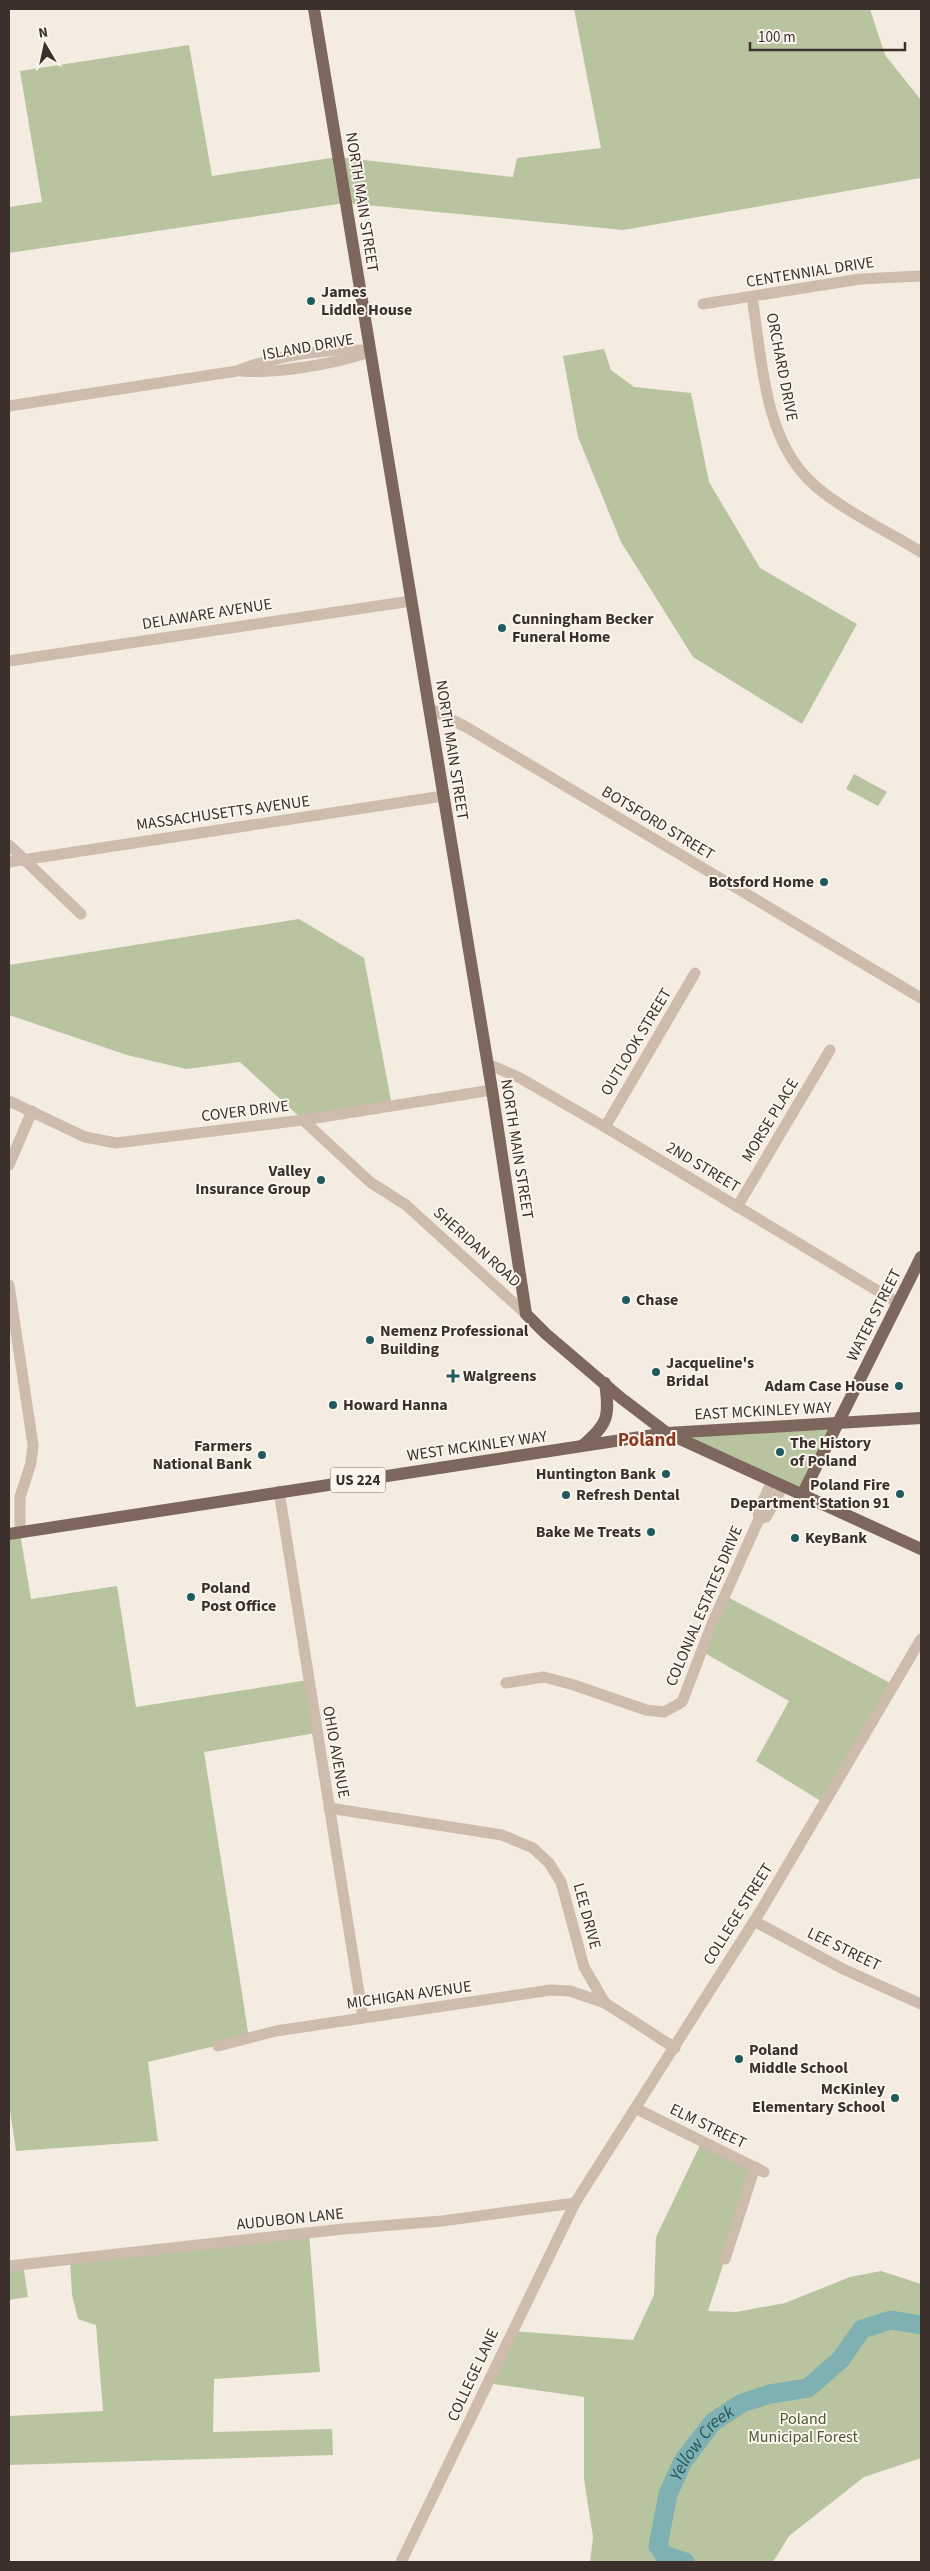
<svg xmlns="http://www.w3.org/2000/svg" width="930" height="2571" viewBox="0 0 930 2571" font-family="'Source Sans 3',sans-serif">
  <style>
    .green { fill: #b8c4a0 }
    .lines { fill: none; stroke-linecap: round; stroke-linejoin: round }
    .stream { stroke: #7fb0b2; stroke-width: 3 }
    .river { stroke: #7fb0b2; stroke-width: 19 }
    .minor { stroke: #cdbbac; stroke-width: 11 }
    .major { stroke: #7d675c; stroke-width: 12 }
    .poi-dot { fill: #1f5a5e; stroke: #fbf5ee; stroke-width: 2 }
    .labels { text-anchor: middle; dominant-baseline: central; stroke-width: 4; stroke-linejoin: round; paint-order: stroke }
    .shield { fill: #fbf5ee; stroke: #756b66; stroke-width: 1 }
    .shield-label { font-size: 15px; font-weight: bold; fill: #3b302b }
    .street-label { font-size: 16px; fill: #3b302b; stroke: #fbf5ee }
    .poi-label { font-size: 16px; font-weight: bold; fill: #3b302b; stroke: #fbf5ee; text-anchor: start }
    .park-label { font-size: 16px; fill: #4a5a2e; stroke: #fbf5ee }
    .water-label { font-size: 18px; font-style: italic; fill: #1f5a5e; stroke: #fbf5ee }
    .quarter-label { font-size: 19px; font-weight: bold; fill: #8c3b22; stroke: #fbf5ee }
  </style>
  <rect width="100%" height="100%" fill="#f4ebe1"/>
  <g class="green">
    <polygon points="574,9 870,9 885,55 921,100 921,178 623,230 345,203 9,253 9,207 42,202 20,71 189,45 212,176 338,157 513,177 517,158 601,148"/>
    <polygon points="604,349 611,370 634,387 691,393 709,482 760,568 857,624 802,724 693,657 621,542 578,437 563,356"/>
    <polygon points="854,774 887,792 878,806 846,789"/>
    <polygon points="299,919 364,958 392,1106 303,1120 240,1062 186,1069 127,1055 9,1015 9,965"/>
    <polygon points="838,1423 802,1495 667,1433"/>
    <polygon points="20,1533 31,1599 117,1586 136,1707 308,1680 316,1733 204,1752 249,2038 148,2062 158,2141 16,2151 9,2104 9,1534"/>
    <polygon points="724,1595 894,1685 824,1803 756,1761 789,1701 701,1651"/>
    <polygon points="702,2141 755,2167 708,2311 736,2312 785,2303 850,2277 881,2271 921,2284 921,2458 864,2477 789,2536 773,2562 590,2562 593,2537 584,2479 584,2397 487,2383 512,2331 633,2340 654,2295 656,2237"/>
    <polygon points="309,2233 320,2372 214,2379 213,2432 332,2429 333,2455 9,2465 9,2416 103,2411 96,2325 78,2319 72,2295 70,2259"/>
    <polygon points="23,2265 28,2297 9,2300 9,2266"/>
  </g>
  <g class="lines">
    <polyline class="stream" points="682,2562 683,2561"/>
    <path class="river" id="s1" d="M685,2562L664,2555L658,2546L668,2494L683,2461L713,2422L742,2403L770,2394L808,2388L841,2359L862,2329L891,2320L921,2325"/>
    <g class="minor">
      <path d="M752,297C762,358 763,434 809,480C834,506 889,532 921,552"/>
      <polyline points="703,304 860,279 921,276"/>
      <path d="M241,371C275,374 334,364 366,353"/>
      <path d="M9,406L237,371C275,356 330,347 370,351"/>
      <polyline points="9,661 411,601"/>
      <polyline points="429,708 468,728 921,998"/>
      <polyline points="9,845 81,914"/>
      <polyline points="9,862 443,796"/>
      <polyline points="488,1064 520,1078 605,1127 898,1303"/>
      <polyline points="9,1101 85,1137 116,1143 303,1120 492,1090"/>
      <polyline points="303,1120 370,1182 406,1205 526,1314"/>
      <polyline points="605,1127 695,973"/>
      <polyline points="9,1165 32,1111"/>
      <polyline points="737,1207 830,1050"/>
      <polyline points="9,1285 33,1445 31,1463 20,1497 20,1533"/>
      <polyline points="279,1491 363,2018"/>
      <polyline points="759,1519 766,1517 783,1486"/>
      <polyline points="506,1683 544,1677 574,1685 646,1710 664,1712 682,1702 712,1624 759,1519 758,1512 772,1481"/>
      <polyline points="329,1808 502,1835 533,1848 549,1863 561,1882 584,1967 605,2003 675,2048"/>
      <polyline points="754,1921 843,1969 921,2004"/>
      <polyline points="218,2046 276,2031 551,1990 570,1991 605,2003"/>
      <polyline points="637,2109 764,2172"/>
      <polyline points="725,2259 755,2167"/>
      <polyline points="9,2266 343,2229 442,2221 575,2203"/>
      <polyline points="401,2562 575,2203 763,1907 921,1639"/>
    </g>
    <g class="major">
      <polyline points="314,9 492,1090 526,1314 546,1334 621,1398 667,1433 921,1549"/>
      <path d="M582,1446C608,1424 610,1417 605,1383"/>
      <polyline points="802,1495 921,1257"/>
      <polyline points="9,1534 667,1433 921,1418"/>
    </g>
  </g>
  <g class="poi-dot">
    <circle cx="311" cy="301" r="5"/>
    <circle cx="502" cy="628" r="5"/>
    <circle cx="824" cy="882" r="5"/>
    <circle cx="321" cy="1180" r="5"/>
    <circle cx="626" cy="1300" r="5"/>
    <circle cx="370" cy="1340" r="5"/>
    <circle cx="656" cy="1372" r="5"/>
    <path d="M450.5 1368.5h5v5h5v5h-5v5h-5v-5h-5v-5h5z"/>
    <circle cx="899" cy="1386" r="5"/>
    <circle cx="333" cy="1405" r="5"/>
    <circle cx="780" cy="1452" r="5"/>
    <circle cx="262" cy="1455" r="5"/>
    <circle cx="666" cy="1474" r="5"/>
    <circle cx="900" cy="1494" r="5"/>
    <circle cx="566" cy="1495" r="5"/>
    <circle cx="651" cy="1532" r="5"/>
    <circle cx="795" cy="1538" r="5"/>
    <circle cx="191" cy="1597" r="5"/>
    <circle cx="739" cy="2059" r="5"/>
    <circle cx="895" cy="2098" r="5"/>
  </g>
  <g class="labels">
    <rect class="shield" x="330.5" y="1467.5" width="55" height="25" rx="4"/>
    <g class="shield-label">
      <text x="358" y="1480">US 224</text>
    </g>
    <g class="street-label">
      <text transform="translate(362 202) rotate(81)">NORTH MAIN STREET</text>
      <text transform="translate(810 272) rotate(-9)">CENTENNIAL DRIVE</text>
      <text transform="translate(308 347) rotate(-10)">ISLAND DRIVE</text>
      <text transform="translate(782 367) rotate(79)">ORCHARD DRIVE</text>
      <text transform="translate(207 614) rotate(-9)">DELAWARE AVENUE</text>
      <text transform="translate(452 750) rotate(81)">NORTH MAIN STREET</text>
      <text transform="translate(223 813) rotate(-8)">MASSACHUSETTS AVENUE</text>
      <text transform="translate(658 823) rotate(31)">BOTSFORD STREET</text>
      <text transform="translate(636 1042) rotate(-59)">OUTLOOK STREET</text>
      <text transform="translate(245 1111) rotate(-7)">COVER DRIVE</text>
      <text transform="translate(770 1120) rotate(-59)">MORSE PLACE</text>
      <text transform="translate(517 1149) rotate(81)">NORTH MAIN STREET</text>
      <text transform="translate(703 1167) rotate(31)">2ND STREET</text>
      <text transform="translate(477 1247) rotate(42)">SHERIDAN ROAD</text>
      <text transform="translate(874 1315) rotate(-63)">WATER STREET</text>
      <text transform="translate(763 1411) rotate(-3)">EAST MCKINLEY WAY</text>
      <text transform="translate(477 1446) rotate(-8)">WEST MCKINLEY WAY</text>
      <text transform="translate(704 1606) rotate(-67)">COLONIAL ESTATES DRIVE</text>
      <text transform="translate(336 1752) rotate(80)">OHIO AVENUE</text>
      <text transform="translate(738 1914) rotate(-58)">COLLEGE STREET</text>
      <text transform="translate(587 1916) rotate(75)">LEE DRIVE</text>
      <text transform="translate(844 1949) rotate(26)">LEE STREET</text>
      <text transform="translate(409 1995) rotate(-8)">MICHIGAN AVENUE</text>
      <text transform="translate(708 2126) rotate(26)">ELM STREET</text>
      <text transform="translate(290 2219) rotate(-6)">AUDUBON LANE</text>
      <text transform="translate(473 2375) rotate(-65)">COLLEGE LANE</text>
    </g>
    <g class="poi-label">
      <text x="321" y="292">James<tspan x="321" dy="18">Liddle House</tspan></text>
      <text x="512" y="619">Cunningham Becker<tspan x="512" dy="18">Funeral Home</tspan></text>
      <text x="814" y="882" text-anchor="end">Botsford Home</text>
      <text x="311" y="1171" text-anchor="end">Valley<tspan x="311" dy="18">Insurance Group</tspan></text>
      <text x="636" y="1300">Chase</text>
      <text x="380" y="1331">Nemenz Professional<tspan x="380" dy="18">Building</tspan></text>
      <text x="666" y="1363">Jacqueline's<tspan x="666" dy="18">Bridal</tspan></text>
      <text x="463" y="1376">Walgreens</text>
      <text x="889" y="1386" text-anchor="end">Adam Case House</text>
      <text x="343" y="1405">Howard Hanna</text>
      <text x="790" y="1443">The History<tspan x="790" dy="18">of Poland</tspan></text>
      <text x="252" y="1446" text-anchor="end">Farmers<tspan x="252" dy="18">National Bank</tspan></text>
      <text x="656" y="1474" text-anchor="end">Huntington Bank</text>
      <text x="890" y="1485" text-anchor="end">Poland Fire<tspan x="890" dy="18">Department Station 91</tspan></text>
      <text x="576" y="1495">Refresh Dental</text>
      <text x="641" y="1532" text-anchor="end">Bake Me Treats</text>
      <text x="805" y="1538">KeyBank</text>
      <text x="201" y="1588">Poland<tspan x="201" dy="18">Post Office</tspan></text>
      <text x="749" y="2050">Poland<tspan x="749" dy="18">Middle School</tspan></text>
      <text x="885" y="2089" text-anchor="end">McKinley<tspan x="885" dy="18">Elementary School</tspan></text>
    </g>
    <g class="park-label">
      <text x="803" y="2419">Poland<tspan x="803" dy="18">Municipal Forest</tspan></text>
    </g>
    <g class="water-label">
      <text stroke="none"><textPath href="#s1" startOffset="148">Yellow Creek</textPath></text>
    </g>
    <g class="quarter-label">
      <text x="647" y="1440">Poland</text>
    </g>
  </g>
  <rect width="930" height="2571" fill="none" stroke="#3b302b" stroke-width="20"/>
  <g transform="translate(45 45) rotate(351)" stroke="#fbf5ee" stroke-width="4" paint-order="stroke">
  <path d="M0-4L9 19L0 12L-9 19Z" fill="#3b302b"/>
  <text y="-8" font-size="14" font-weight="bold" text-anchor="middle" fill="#3b302b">N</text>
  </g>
  <path d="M750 42v8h155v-8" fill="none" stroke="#3b302b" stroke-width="2.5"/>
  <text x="758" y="42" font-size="15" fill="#3b302b" stroke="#fbf5ee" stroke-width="4" paint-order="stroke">100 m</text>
</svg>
